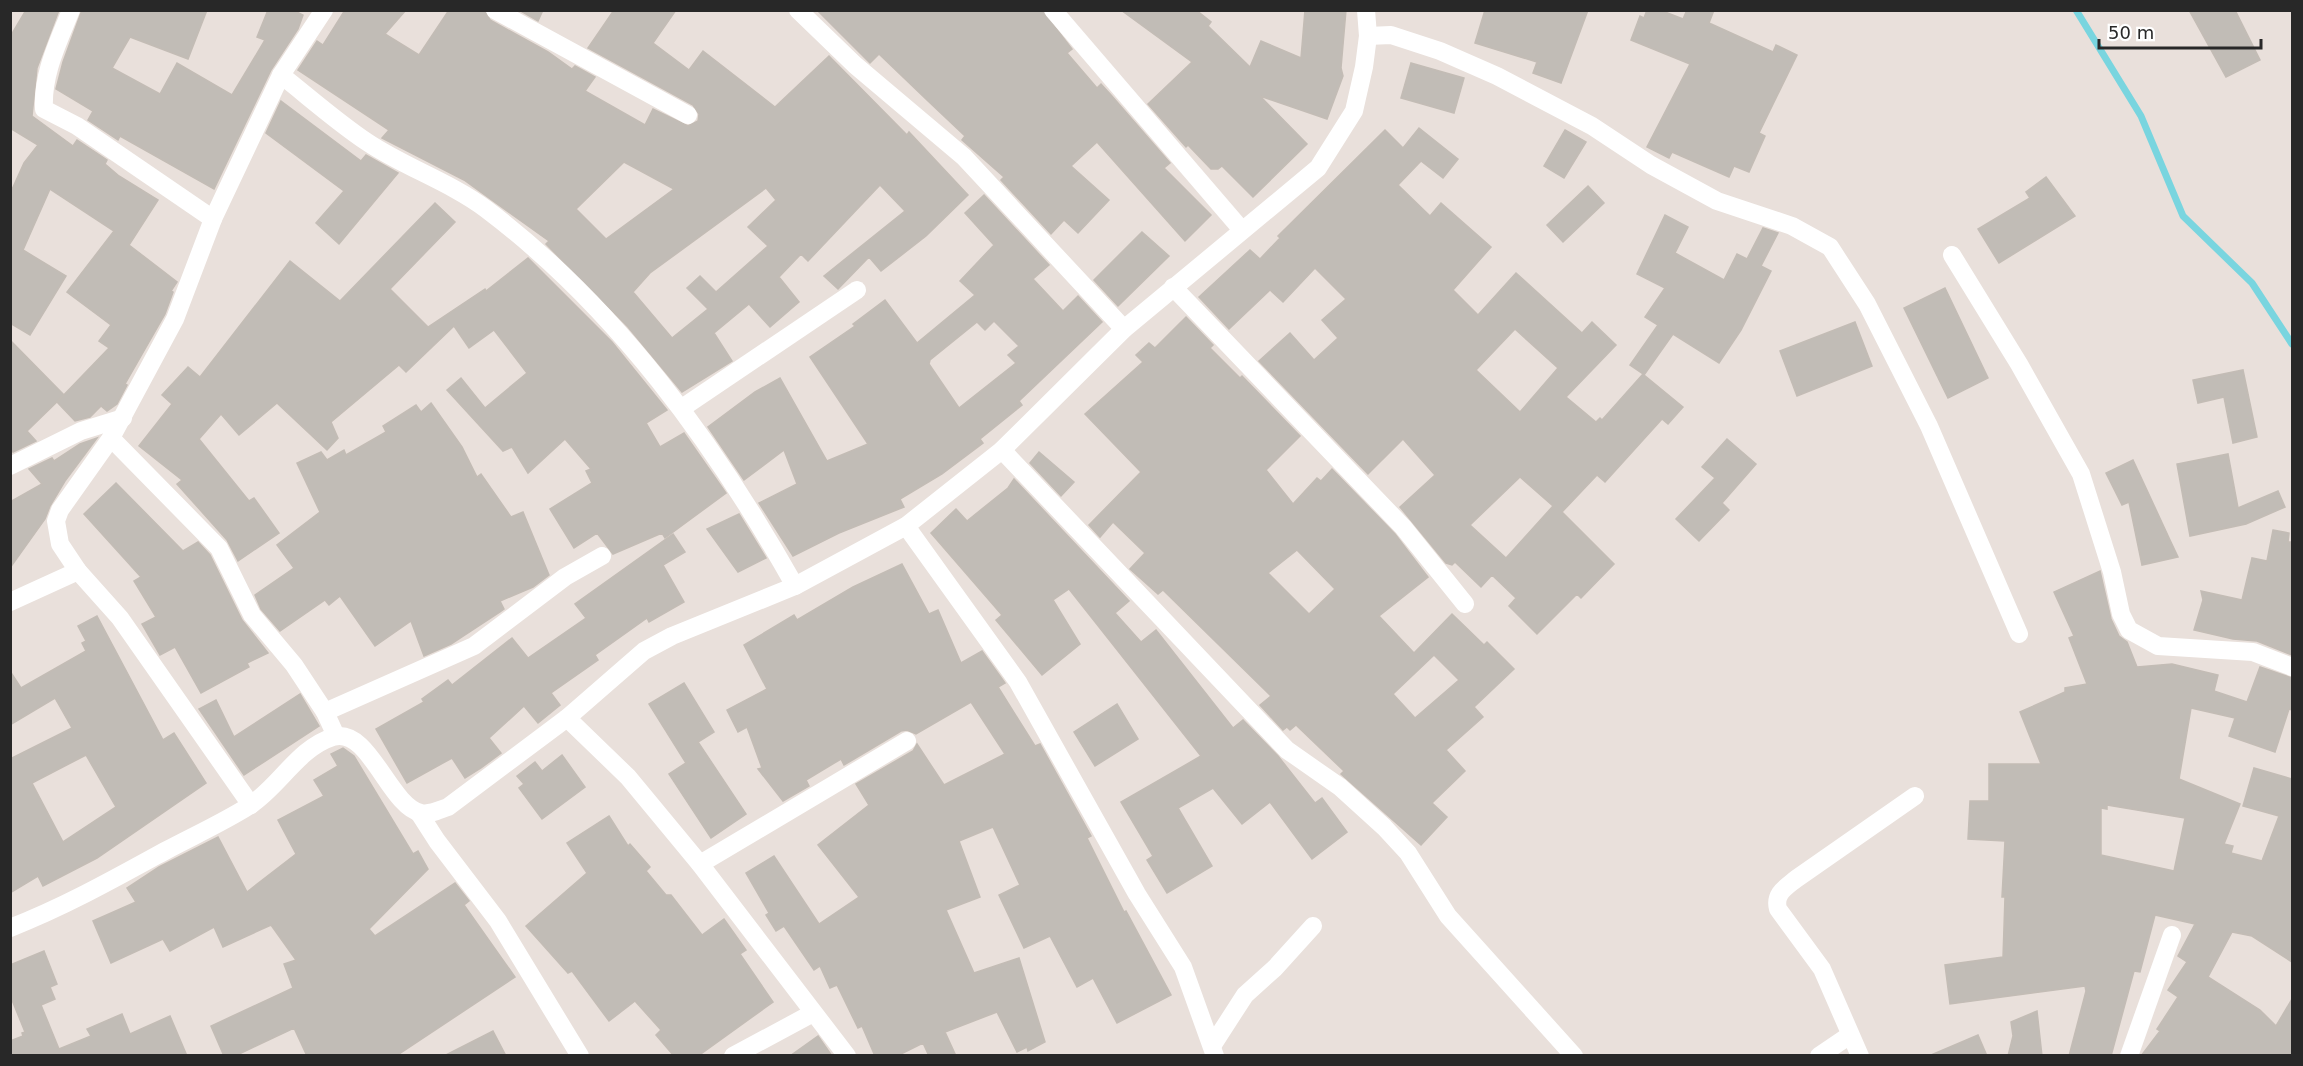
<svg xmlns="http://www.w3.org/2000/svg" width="2303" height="1066" viewBox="0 0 2303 1066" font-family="'DejaVu Sans',sans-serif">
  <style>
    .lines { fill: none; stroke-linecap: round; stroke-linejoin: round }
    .stream { stroke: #79d5df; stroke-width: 7 }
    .building { fill: #c1bcb6; stroke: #c3bcb5; stroke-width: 1.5; fill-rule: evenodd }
    .street { stroke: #fff; stroke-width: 18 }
  </style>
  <rect width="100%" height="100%" fill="#e9e0db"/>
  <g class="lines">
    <polyline class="stream" points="2076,10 2141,116 2183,216 2252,283 2292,344"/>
  </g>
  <g class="building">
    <polygon points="26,10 59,10 37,68 32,116 73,146 77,140 107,160 105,164 119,176 158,200 129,245 177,282 171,291 173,292 165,314 125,384 127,385 117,404 107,411 101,406 90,417 75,421 57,402 109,348 99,341 111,325 67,292 114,231 50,189 23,250 66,276 30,335 10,323 10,194 24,163 38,145 10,128 10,37"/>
    <polygon points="82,10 207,10 188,59 130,37 112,68 160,94 177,63 232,95 265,40 257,37 268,10 293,10 303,15 298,29 271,70 214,189 120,136 118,140 88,120 93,111 56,89 63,62"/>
    <path d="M345,10H406L385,34L419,55L449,10H484L490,20L548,52L572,69L575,66L595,77L585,91L645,125L653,109L688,126L698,121L699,114L693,105L588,48L614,10H676L653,43L689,70L703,51L775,107L829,56L907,135L909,132L968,195L926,236L881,271L869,257L838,289L824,276L905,211L880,185L808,261L801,254L779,277L799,302L770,327L749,304L714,333L732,361L682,392L628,327L546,244L549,241L464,180L382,138L389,130L298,70L317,41L323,45ZM624,162L674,189L606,239L576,209ZM766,188L776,200L748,227L768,246L716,292L700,276L687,288L708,309L672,338L633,292L650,273Z"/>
    <polygon points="519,10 543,10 538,21"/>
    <polygon points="817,10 1042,10 1072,49 1067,53 1097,88 1101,84 1111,95 1170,163 1164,168 1211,215 1185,241 1097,142 1071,166 1109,200 1078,233 1064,220 1051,234 1001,180 1004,177 962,140 965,136 928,101 879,54 870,63"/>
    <polygon points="1121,10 1196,10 1211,22 1208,26 1250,67 1261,41 1301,58 1305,10 1346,10 1341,68 1343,76 1327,119 1260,96 1307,144 1253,197 1222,166 1218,169 1211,169 1188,145 1186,147 1148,104 1192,62"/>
    <polygon points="1485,10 1588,10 1561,83 1533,73 1537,62 1475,43"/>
    <polygon points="1647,10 1660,10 1683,19 1687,10 1714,10 1709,23 1773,52 1776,45 1797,55 1759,133 1765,136 1749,172 1734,166 1729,177 1672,152 1669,158 1647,147 1690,64 1631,40 1640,16 1644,18"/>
    <polygon points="2189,10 2235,10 2260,60 2226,77"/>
    <polygon points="1411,63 1464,78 1454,113 1401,98"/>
    <polygon points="281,101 361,161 366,155 398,173 339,244 316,223 344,191 266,133"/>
    <path d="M1419,128L1458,159L1443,178L1421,161L1398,185L1430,216L1441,203L1491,247L1453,290L1478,315L1516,273L1582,333L1592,322L1616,345L1566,397L1596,422L1600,418L1602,420L1643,374L1630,365L1658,325L1645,317L1665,288L1637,274L1665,215L1688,227L1675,253L1724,280L1737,254L1747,259L1763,228L1778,233L1761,266L1771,271L1741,330L1719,363L1673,334L1644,375L1683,407L1668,424L1662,419L1605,482L1597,475L1562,512L1614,564L1581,598L1577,594L1537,634L1509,606L1516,598L1492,575L1481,587L1455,562L1452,565L1446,563L1400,507L1435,475L1403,439L1368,474L1259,361L1290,333L1314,360L1338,338L1322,320L1346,299L1315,268L1283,302L1270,290L1229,329L1199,297L1250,250L1260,259L1280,238L1278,236L1385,130L1403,148ZM1515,329L1558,368L1520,412L1476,370ZM1520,477L1553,506L1506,558L1470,525Z"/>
    <polygon points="1565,130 1586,142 1564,178 1544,166"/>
    <polygon points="2046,177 2075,216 1999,263 1978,229 2030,198 2026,192"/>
    <polygon points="1588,186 1604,203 1563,242 1547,225"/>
    <path d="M984,195L1049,265L1033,279L1063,311L1078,296L1102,322L1019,401L1022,405L980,439L983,443L942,474L900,499L904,507L839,533L793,556L759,503L797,484L784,450L744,480L708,427L755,392L780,378L827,461L868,444L810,357L855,326L853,324L885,300L917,343L975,295L960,281L994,245L965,213ZM994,321L1019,346L1008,355L1016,363L959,408L929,364L930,360L977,322L985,330Z"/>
    <polygon points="435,203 455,222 390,289 428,327 485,289 486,291 528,258 612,342 667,410 646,423 660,447 684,433 726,493 665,538 662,533 613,554 597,533 574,548 550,509 592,483 586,471 591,469 565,439 528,473 512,447 503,451 447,390 461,378 485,408 527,373 494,330 469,348 454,326 406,372 399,365 331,422 338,438 327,450 277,403 239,435 221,414 199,439 249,501 254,498 279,533 238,561 227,540 177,484 182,480 139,446 172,404 162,395 188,367 200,377 290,261 340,301"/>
    <polygon points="1142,232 1169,256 1118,306 1094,280"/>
    <polygon points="1945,288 1988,378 1948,398 1904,308"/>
    <path d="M1186,317L1213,345L1210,348L1240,378L1242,376L1300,436L1266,470L1293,504L1317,478L1321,481L1332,469L1395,534L1428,577L1379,616L1414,653L1452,614L1484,645L1487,642L1514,669L1474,707L1483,717L1446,750L1465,771L1432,803L1447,817L1421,845L1341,774L1344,771L1296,725L1290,730L1287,727L1283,730L1260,705L1271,696L1163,590L1158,594L1130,569L1145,553L1113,522L1100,537L1089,525L1141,472L1085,414L1143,362L1136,355L1149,343L1155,348ZM1297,550L1335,589L1309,614L1268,573ZM1434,655L1459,680L1415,718L1393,694Z"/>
    <polygon points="1855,322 1872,366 1797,396 1780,351"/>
    <polygon points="10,340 64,395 27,431 36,441 13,452 10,448"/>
    <polygon points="2243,370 2257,437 2233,443 2224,397 2198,403 2193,380"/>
    <polygon points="431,403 462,447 477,477 481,474 511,517 523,512 549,575 533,587 500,601 504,609 500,612 451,644 424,656 411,621 375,646 340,596 329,605 325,600 280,631 261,609 255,595 294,568 277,545 320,512 297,463 321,452 327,460 344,450 346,455 386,432 383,426 416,405 421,412"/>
    <polygon points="97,438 65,481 50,506 45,519 10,568 10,502 42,484 29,469 52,458 54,461 80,444"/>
    <polygon points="1727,439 1756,464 1722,503 1729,510 1699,541 1676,519 1715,478 1702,467"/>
    <polygon points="1039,452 1074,482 1061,496 1030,463"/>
    <polygon points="2228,454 2238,508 2278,491 2285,507 2246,524 2190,536 2177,464"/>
    <polygon points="2133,460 2170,540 2178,557 2142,565 2129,502 2122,505 2106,473"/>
    <polygon points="1014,479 1129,601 1115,613 1141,642 1156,630 1233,728 1243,720 1278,756 1315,803 1322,798 1347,832 1312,859 1270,802 1242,824 1213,788 1178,808 1212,866 1167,893 1147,860 1153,856 1121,802 1201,756 1069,589 1053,600 1080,644 1042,675 996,620 1002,615 931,533 956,509 967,521 1008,488"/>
    <polygon points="116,483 183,551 198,542 210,555 242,620 268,653 247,663 249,667 201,693 175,647 160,655 142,624 156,617 134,581 141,577 84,514"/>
    <polygon points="739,514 766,558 738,572 707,529"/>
    <polygon points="2273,530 2289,533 2288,542 2292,542 2292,655 2257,641 2233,639 2194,630 2203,600 2201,591 2242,600 2252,558 2267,561"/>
    <polygon points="673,534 685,552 663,565 684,602 649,622 647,618 595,655 598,660 551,693 560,705 538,723 524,706 489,738 501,753 481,768 465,778 452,758 407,783 376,729 424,702 422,699 448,680 452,685 512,638 528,658 586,618 575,604"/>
    <polygon points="902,564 929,614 938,610 961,663 982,651 1005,683 998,687 1035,746 1040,744 1090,834 1091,836 1087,838 1124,912 1126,911 1171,995 1117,1023 1093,978 1077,987 1050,936 1024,948 999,895 1020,885 993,827 959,841 980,897 946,910 974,973 1019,958 1045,1042 1028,1051 1027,1047 1017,1052 997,1012 945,1032 956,1056 929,1056 923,1043 897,1056 875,1056 862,1026 858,1028 837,985 830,988 820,966 814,970 784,926 776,931 766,915 769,913 746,873 774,856 819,924 859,897 818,845 869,805 856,784 913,751 917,744 944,785 1005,754 971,702 916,734 907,730 901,731 844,765 841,759 806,780 809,786 783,801 758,769 762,768 747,727 738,732 727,710 767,689 744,645 794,615 797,620 853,587"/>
    <path d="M2100,571L2111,619L2119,636L2127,642L2137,667L2172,664L2218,675L2214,691L2247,702L2260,667L2292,678V710L2289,709L2275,752L2229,736L2235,718L2191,708L2179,779L2240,804L2224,844L2233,846L2231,853L2262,861L2279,816L2243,806L2254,768L2292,779V962L2252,936L2232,932L2208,977L2260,1010L2276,1026L2292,999V1056H2141L2160,1031L2157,1029L2178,997L2168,990L2187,962L2178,956L2195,924L2155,915L2140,972L2134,971L2111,1056H2069L2086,991L2085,986L1950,1004L1945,965L2003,957L2005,897H2002L2005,841L1968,839L1970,801H1989V764H2041L2020,712L2065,692V688L2087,684L2069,638L2074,636L2054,592ZM2107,805L2185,818L2174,871L2101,855V808L2107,809Z"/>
    <path d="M97,616L163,740L174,733L206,783L97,858L43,886L38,876L10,893V759L72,728L55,698L10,725V671L21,688L86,651L82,643L86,641L78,626ZM86,755L116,807L63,842L32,783Z"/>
    <polygon points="684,683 714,732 698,742 746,814 711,838 669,774 686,763 649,704"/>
    <polygon points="300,694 319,726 244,775 199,709 216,700 234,737"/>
    <polygon points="1117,704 1138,739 1095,766 1074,732"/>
    <polygon points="343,748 354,756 413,854 418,851 428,869 369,929 375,936 455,883 469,901 464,905 515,977 396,1056 307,1056 294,1028 235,1056 224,1056 211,1026 293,988 284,964 296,960 271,925 223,947 214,927 170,951 163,939 111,963 93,921 136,902 127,888 159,867 218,837 247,892 296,854 278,820 324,796 314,780 338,766 331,754"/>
    <polygon points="562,755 585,787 542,819 519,788 524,784 517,776 535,762 542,771"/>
    <polygon points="609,816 628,846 630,844 650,867 646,871 666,895 671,895 702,935 724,919 746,950 740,954 773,1002 698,1056 674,1056 656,1035 661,1030 635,1001 609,1021 572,971 568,973 526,926 587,873 567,843"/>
    <polygon points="44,951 57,984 50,987 55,999 41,1005 59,1049 91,1036 87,1029 122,1014 130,1034 170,1016 187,1056 10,1056 10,1041 23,1036 22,1033 25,1032 10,995 10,965"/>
    <polygon points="2037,1011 2042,1056 2008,1056 2013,1036 2011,1022"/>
    <polygon points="493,1031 506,1056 444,1056"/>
    <polygon points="1978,1035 1987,1056 1931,1056 1931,1055"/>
    <polygon points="818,1036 832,1056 790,1056"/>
  </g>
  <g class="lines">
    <g class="street">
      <path d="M71,10C58,43 42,74 44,109L77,126L213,219"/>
      <polyline points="495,10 688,115"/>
      <polyline points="798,10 855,65 964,157 1124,329"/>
      <polyline points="1053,10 1241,229"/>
      <polyline points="1368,36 1391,35 1440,51 1497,76 1592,126 1651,165 1717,201 1792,226 1830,247 1867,304 1929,426 2019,634"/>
      <path d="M281,75C309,97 337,122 367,142C404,167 450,182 486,209C617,308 715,444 795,586"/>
      <polyline points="1952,255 2019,364 2081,474 2112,572 2121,614 2129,630 2158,646 2253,652 2292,667"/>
      <polyline points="1173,287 1403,527 1465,604"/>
      <polyline points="682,408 857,290"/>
      <polyline points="111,438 219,548 252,615 294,665 325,712 336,736"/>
      <polyline points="1002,450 1287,750 1340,787 1384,827 1408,853 1448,916 1574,1056"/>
      <polyline points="10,466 81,431 123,418"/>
      <polyline points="906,526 1018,682 1137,894 1183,967 1215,1056"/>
      <polyline points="10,602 78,571"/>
      <polyline points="325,712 474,646 565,577 602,556"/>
      <polyline points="567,718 628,777 700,864 847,1056"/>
      <polyline points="251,805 120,618 78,571 60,544 56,521 60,510 111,438 175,319 213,219 281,75 324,10"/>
      <polyline points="419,813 437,841 498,921 580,1056"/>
      <polyline points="700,864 907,741"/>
      <path d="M10,928C64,907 114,879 165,851C193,836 222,823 249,806C279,787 298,748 333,737C369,726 389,806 421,813C430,815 439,810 448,807L567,718L644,651L672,636L795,586L906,526L1002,450L1124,329L1318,168L1354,111L1364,67L1368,36L1366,10"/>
      <polyline points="1212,1046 1245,995 1275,968 1313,926"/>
      <polyline points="733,1056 813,1013"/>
      <polyline points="1819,1056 1850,1035"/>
      <path d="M1860,1056L1822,969L1778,909C1774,894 1785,888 1796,879L1915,796"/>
      <polyline points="2129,1056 2172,935"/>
    </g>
  </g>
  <rect width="2303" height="1066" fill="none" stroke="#282828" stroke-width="24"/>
  <path d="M2099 39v9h162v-9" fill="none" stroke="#282828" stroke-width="3"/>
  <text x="2108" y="39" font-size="18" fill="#282828" stroke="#ffffff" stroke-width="4.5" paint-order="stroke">50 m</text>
</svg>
